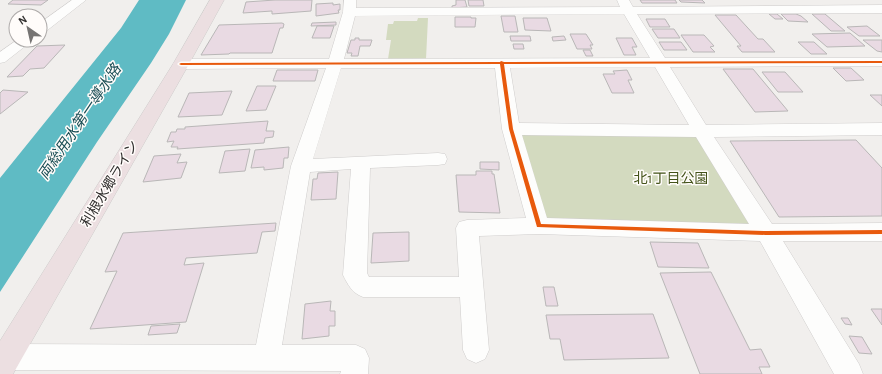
<svg xmlns="http://www.w3.org/2000/svg" width="882" height="374" viewBox="0 0 882 374" font-family="'Alegreya Sans','Noto Sans JP',sans-serif">
  <style>
    .green { fill: #d3dabf }
    .water { fill: #5fbbc4 }
    .building { fill: #e9dae3; stroke: #b9b7b7 }
    .lines { fill: none; stroke-linecap: round; stroke-linejoin: round }
    .minor-casing { stroke: #cfcdcc; stroke-width: 1 }
    .highway-casing { stroke: #cecccb; stroke-width: 1 }
    .minor { fill: #fdfdfc; fill-rule: evenodd }
    .highway { fill: #ecdfe1; fill-rule: evenodd }
    .cycleway-casing { stroke: #fffcfa; stroke-width: 3 }
    .cycleway { fill: #e8590c; fill-rule: evenodd }
    .labels { text-anchor: middle; dominant-baseline: central; stroke-width: 3; stroke-linejoin: round; paint-order: stroke }
    .park-label { font-size: 14px; fill: #44531a; stroke: #fffcfa }
    .street-label { font-size: 14px; fill: #343231; stroke: #fffcfa }
    .water-label { font-size: 15px; font-style: italic; fill: #1c4f56; stroke: #fffcfa }
  </style>
  <rect width="100%" height="100%" fill="#f1efed"/>
  <g class="green">
    <polygon points="418,18 428,18 426,59 388,59 391,40 386,40 388,24 393,24 394,21 417,21"/>
    <polygon points="518,133 697,134 755,228 545,220"/>
  </g>
  <polygon class="water" points="139,0 186,0 169,34 151,63 97,142 0,292 0,178 121,28"/>
  <g class="building">
    <polygon points="13,0 48,0 41,5 8,4"/>
    <polygon points="275,0 312,0 311,11 272,14 272,11 243,13 246,2"/>
    <polygon points="456,0 465,0 467,7 452,8 452,6 456,5"/>
    <polygon points="468,0 483,0 484,6 469,6"/>
    <polygon points="640,0 675,0 677,3 642,3"/>
    <polygon points="679,0 702,0 705,3 681,2"/>
    <polygon points="333,3 333,5 340,4 340,10 338,10 339,13 316,16 316,4"/>
    <polygon points="769,14 777,14 783,19 775,19"/>
    <polygon points="781,14 796,14 801,16 808,22 788,21"/>
    <polygon points="812,14 825,14 845,31 831,31"/>
    <polygon points="715,15 736,15 758,39 763,39 775,52 742,52 737,46 741,46"/>
    <polygon points="501,16 515,16 518,32 504,32"/>
    <polygon points="455,17 471,17 471,18 476,18 475,27 455,27"/>
    <polygon points="523,18 547,18 551,31 525,30"/>
    <polygon points="646,19 665,19 670,27 650,27"/>
    <polygon points="336,22 336,25 311,26 312,23"/>
    <polygon points="282,23 284,24 283,28 280,28 272,53 230,53 229,54 201,55 219,25"/>
    <polygon points="317,26 334,26 330,38 312,38"/>
    <polygon points="867,26 880,36 859,36 847,27"/>
    <polygon points="652,29 674,29 680,38 658,38"/>
    <polygon points="850,33 865,46 827,47 812,34"/>
    <polygon points="570,34 586,34 593,45 590,45 592,49 577,49"/>
    <polygon points="681,35 704,35 714,46 710,47 715,52 693,52"/>
    <polygon points="510,36 530,36 531,41 511,41"/>
    <polygon points="564,36 566,40 553,41 552,37"/>
    <polygon points="355,38 359,38 359,40 372,40 370,46 360,46 358,56 351,56 352,53 347,53 351,40 355,40"/>
    <polygon points="616,38 632,38 637,47 632,47 636,55 624,55"/>
    <polygon points="863,40 882,40 882,52 877,51"/>
    <polygon points="659,42 681,42 687,50 664,50"/>
    <polygon points="798,42 814,42 827,54 811,54"/>
    <polygon points="513,44 523,44 524,49 514,49"/>
    <polygon points="65,45 44,68 30,69 23,76 7,77 37,46"/>
    <polygon points="583,50 590,50 593,56 586,56"/>
    <polygon points="833,68 851,68 864,80 846,81"/>
    <polygon points="723,69 753,69 788,111 755,112"/>
    <polygon points="277,70 318,70 315,81 273,81"/>
    <polygon points="627,70 632,80 628,80 634,93 612,93 603,74 615,74 613,71"/>
    <polygon points="762,72 785,72 803,92 778,92"/>
    <polygon points="257,86 276,86 266,110 246,111"/>
    <polygon points="3,90 28,92 0,114 0,93"/>
    <polygon points="232,91 222,115 178,117 189,93"/>
    <polygon points="870,95 882,95 882,106"/>
    <polygon points="268,121 266,131 274,131 273,137 265,138 264,143 177,149 178,147 171,147 174,141 167,142 171,132 176,132 177,129 185,129 185,127"/>
    <polygon points="856,140 882,168 882,216 779,217 730,141"/>
    <polygon points="289,147 288,158 284,158 283,168 264,170 264,167 251,168 255,150"/>
    <polygon points="250,149 245,171 219,173 225,151"/>
    <polygon points="181,154 177,163 187,162 181,178 143,182 154,156"/>
    <polygon points="480,162 499,162 499,170 480,169"/>
    <polygon points="476,171 492,171 492,174 494,174 500,213 459,212 456,175 476,175"/>
    <polygon points="338,172 336,199 311,200 313,179 317,179 318,173"/>
    <polygon points="276,223 275,231 262,232 257,253 186,258 184,265 204,263 186,322 90,329 117,271 105,272 123,233"/>
    <polygon points="409,232 409,261 371,263 373,233"/>
    <polygon points="650,242 698,243 709,268 658,267"/>
    <polygon points="711,272 750,350 761,349 770,367 759,367 762,374 700,374 660,273"/>
    <polygon points="543,287 554,287 558,306 546,306"/>
    <polygon points="331,301 330,311 335,311 335,326 329,326 329,336 302,339 305,304"/>
    <polygon points="871,309 882,309 882,325"/>
    <polygon points="653,314 669,358 564,360 560,339 550,339 546,315"/>
    <polygon points="841,318 848,318 852,325 845,324"/>
    <polygon points="180,324 177,333 148,335 151,326"/>
    <polygon points="849,336 862,337 872,354 859,353"/>
  </g>
  <g class="lines">
    <g class="minor-casing">
      <g id="minor">
        <polygon points="72,0 86,0 45,32 40,33 40,23"/>
        <path d="M344,0H356V8L620,7L617,0H629L633,7L882,5V13L637,14L665,58H882V66L670,67L706,125L882,123V135L714,137L772,224L882,223V241H783L859,364L863,374H834L760,241L539,234L479,236L489,350L485,359L476,363L467,359L463,350L460,297H363C352,293 348,285 343,275L351,169L310,172L282,345H356L365,349L369,358L368,374H340L341,371L7,370L0,367V347L7,344L256,345L291,166L326,68L181,69L176,67L173,64L176,61L181,59H329L343,12ZM624,14L650,58L344,59L355,16ZM655,67L689,125L519,123L510,68ZM341,68H495L502,129L526,218L467,220L459,222L456,228L459,277H369L367,273L370,168L438,165L445,164L447,159L445,154L438,153L313,159ZM522,135L696,137L749,224L547,218Z"/>
        <polygon points="17,40 33,40 5,62 0,63 0,52"/>
      </g>
    </g>
    <g class="highway-casing">
      <polygon id="highway" points="210,0 224,0 189,64 13,374 0,374 0,341 173,64"/>
    </g>
    <use href="#minor" class="minor"/>
    <use href="#highway" class="highway"/>
    <g class="cycleway-casing">
      <polygon id="cycleway" points="501,61 504,62 882,61 882,63 504,64 513,129 541,224 766,231 882,230 882,234 766,235 537,227 509,129 500,64 181,65 179,64 181,63 500,62"/>
    </g>
    <use href="#cycleway" class="cycleway"/>
  </g>
  <g class="labels">
    <g class="park-label">
      <text x="671" y="179">北1丁目公園</text>
    </g>
    <g class="street-label">
      <text transform="translate(110 184) rotate(-59)">利根水郷ライン</text>
    </g>
    <g class="water-label">
      <text transform="translate(80 122) rotate(-56)">両総用水第一導水路</text>
    </g>
  </g>
  <g transform="translate(28 28) rotate(326)"><circle r="19" fill="#fffcfa" stroke="#aeabaa"/>
  <path d="M0-3L7 15L0 10L-7 15Z" fill="#767473"/>
  <text y="-6" font-size="11" font-weight="bold" text-anchor="middle" fill="#343231">N</text>
  </g>
</svg>
